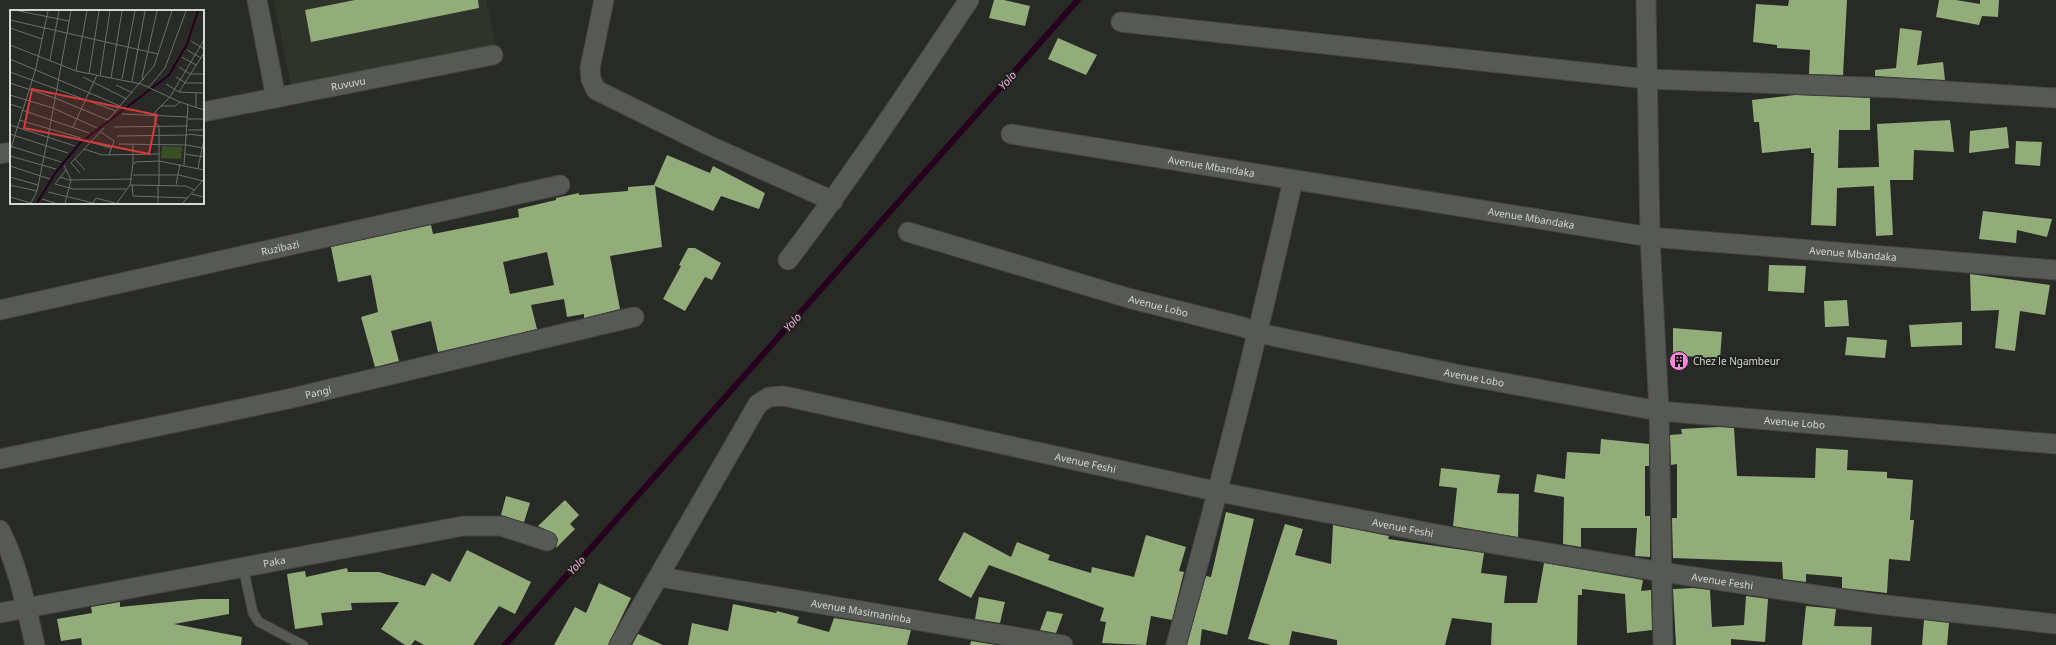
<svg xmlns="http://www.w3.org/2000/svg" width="2056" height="645" viewBox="0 0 2056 645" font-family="'Noto Sans',sans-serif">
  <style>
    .built { fill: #2f342a }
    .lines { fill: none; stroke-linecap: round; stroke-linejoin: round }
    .stream { stroke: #25011e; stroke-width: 6 }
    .building { fill: #92ad7a; fill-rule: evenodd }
    .lane-casing { stroke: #444642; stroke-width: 11 }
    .street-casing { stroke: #444642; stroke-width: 21 }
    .lane { stroke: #565954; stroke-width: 9 }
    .street { stroke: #565954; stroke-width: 19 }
    .labels { text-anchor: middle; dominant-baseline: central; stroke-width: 4; stroke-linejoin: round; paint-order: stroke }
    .street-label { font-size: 10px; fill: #d5d7d4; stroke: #1e211c }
    .poi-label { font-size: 10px; fill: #d5d7d4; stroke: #1e211c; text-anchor: start }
    .water-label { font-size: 11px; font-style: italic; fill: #fab1e6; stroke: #1e211c }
    .inset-river { fill: none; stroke: #25011e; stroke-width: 2 }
    .inset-road { fill: none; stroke: #6d6f6c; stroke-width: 1 }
    .view { fill: #d63a39; fill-opacity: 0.15; stroke: #d63a39; stroke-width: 2 }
    .inset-edge { fill: none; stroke: #d5d7d4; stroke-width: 2 }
  </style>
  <rect width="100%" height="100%" fill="#282a26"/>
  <polygon class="built" points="274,0 486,0 496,47 291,85"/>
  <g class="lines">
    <polyline class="stream" points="505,645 1078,0"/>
  </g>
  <g class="building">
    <polygon points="355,0 478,0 479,8 311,42 305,10"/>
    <polygon points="994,0 1004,0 1030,6 1025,26 989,18"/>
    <polygon points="1789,0 1847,0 1843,75 1809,74 1810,50 1777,48 1777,45 1753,42 1756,4 1788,6"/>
    <polygon points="1939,0 1956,0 1980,4 1980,0 1999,0 1998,17 1982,16 1979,25 1936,17"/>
    <polygon points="1900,28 1922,31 1917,65 1943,62 1945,80 1875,76 1875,70 1896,68"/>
    <polygon points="1058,38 1097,55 1086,75 1048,59"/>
    <polygon points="1795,95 1870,98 1870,130 1839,130 1838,168 1879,167 1877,124 1950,120 1954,152 1914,150 1913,180 1890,180 1893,235 1876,236 1874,186 1837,188 1836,226 1811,225 1814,153 1811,153 1811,148 1762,153 1759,122 1754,122 1752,100"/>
    <polygon points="2007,127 2009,148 1969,153 1970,131"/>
    <polygon points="2016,141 2042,142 2040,166 2015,164"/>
    <path d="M667,155L710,173L713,166L765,193L759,209L721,196L713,211L655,186L662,247L610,256L620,309L584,318V314L567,317L564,299L531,305L537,329L438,352L431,321L391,331L399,361L375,367L361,317L378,312L371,275L338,282L331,247L431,225L433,234L519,217L518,209L556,200V198L579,193V195L628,191V187L654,185ZM547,252L554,285L510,294L503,262Z"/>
    <polygon points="1983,211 2052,219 2047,237 2017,230 2016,243 1979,239"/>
    <polygon points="688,248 695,248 721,263 712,280 705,277 685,311 663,299 681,266 679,265"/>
    <polygon points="1769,265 1806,266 1804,293 1768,291"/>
    <polygon points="1970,274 2050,285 2045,315 2020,311 2015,351 1995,348 1999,310 1971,311"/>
    <polygon points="1847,300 1849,326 1825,327 1824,301"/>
    <polygon points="1962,322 1962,345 1911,347 1909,325"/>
    <polygon points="1673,328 1722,332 1720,359 1673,355"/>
    <polygon points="1847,337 1887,340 1885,358 1845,355"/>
    <polygon points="1718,427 1734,428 1737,476 1815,478 1816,448 1848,450 1847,470 1887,472 1887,478 1913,480 1910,520 1914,520 1910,561 1889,559 1887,593 1842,588 1842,577 1806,574 1806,582 1783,579 1782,562 1673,558 1672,518 1677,518 1677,464 1671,465 1670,435 1682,434 1681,429"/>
    <polygon points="1601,439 1649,444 1649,466 1645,466 1645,516 1650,516 1650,557 1635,556 1637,528 1581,528 1581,547 1563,544 1564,497 1534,492 1537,474 1565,479 1567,452 1600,454"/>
    <polygon points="1441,468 1500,475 1497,493 1519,494 1518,537 1453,526 1457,488 1439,486"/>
    <polygon points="506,496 530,503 524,522 501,515"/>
    <polygon points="565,500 579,515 570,524 575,529 556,548 558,539 555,534 538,526"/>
    <polygon points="1226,512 1254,519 1227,635 1202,629 1200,645 1187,645 1206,576 1211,577"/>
    <polygon points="1285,524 1303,529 1295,555 1331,564 1333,525 1389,536 1388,539 1484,553 1481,573 1507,576 1504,603 1537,603 1544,563 1643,580 1641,591 1651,590 1652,630 1627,633 1625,594 1582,589 1582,595 1578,595 1577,645 1491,645 1492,623 1452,618 1445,645 1337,645 1337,640 1292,631 1289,645 1271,645 1248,639"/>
    <polygon points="964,532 1011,557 1017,542 1050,555 1048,560 1091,573 1092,567 1134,577 1146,535 1186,547 1179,571 1184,572 1172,620 1151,616 1146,645 1102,643 1106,622 1100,621 1104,608 989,565 971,598 938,580"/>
    <polygon points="467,550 531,582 515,614 499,606 473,645 424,645 415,640 411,645 405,645 381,629 399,602 351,603 352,610 321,613 323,625 295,629 287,574 305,571 306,577 347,568 348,572 379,572 425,586 432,573 450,582"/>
    <polygon points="599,583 631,598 608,645 554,645 575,607 586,613"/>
    <polygon points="1693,588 1710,590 1712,627 1744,625 1746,596 1768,599 1765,642 1731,639 1731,645 1676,645 1673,589"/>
    <polygon points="979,597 1005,602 1000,623 975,619"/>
    <polygon points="200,599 229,599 229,614 174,624 242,637 241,645 82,645 81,638 61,641 57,619 92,613 91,607 120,602 120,607"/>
    <polygon points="733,604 776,613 777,611 799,617 797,623 829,632 834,618 911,630 907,645 688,645 692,623 728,631"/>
    <polygon points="1806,606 1836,609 1834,626 1872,627 1871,645 1802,645"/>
    <polygon points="1047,611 1063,614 1056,633 1040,630"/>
    <polygon points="1924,620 1949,623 1947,645 1922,645"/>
    <polygon points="638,634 663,645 632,645"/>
    <polygon points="971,641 996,645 970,645"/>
  </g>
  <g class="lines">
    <g class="lane-casing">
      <polyline id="lane" points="243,567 253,613 259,622 303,645"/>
    </g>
    <g class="street-casing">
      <g id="street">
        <polyline points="257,0 276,98"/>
        <polyline points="604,0 590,68 591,79 596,90 710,146 833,201"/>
        <polyline points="1646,0 1650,237 1659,411 1663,645"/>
        <polyline points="1121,22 1647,79 1896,88 2056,98"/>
        <path id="s1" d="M203,112L493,55"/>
        <path id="s2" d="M1011,134L1650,237L2056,270"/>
        <polyline points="0,154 11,152"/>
        <path id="s3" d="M908,232L1128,298L1243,327L1258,333L1461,375L1659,411L2056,444"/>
        <path d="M788,260C852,176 910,88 969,0"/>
        <path id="s4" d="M0,310L560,185"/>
        <path id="s5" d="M0,459L288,399L634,317"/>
        <path d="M0,530C18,565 26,607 35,645"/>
        <path id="s6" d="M660,577L1063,645"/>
        <path id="s7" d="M0,613L463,526H501L547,541"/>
        <path id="s8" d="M619,645L758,404L769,397L784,396L1219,492L1441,535L1662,572L1877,604L2056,624"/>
        <path d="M1176,645C1219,491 1258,336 1293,180"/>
      </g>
    </g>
    <use href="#lane" class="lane"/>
    <use href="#street" class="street"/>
  </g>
  <defs>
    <g id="building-disc" transform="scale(1)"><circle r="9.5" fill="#fe86e1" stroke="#1e211c"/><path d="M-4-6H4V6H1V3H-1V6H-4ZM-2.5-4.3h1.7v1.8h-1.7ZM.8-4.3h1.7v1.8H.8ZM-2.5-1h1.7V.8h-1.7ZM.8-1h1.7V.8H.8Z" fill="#111"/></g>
  </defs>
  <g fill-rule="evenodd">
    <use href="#building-disc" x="1679" y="361"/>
  </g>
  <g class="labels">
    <g class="street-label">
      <text stroke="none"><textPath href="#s1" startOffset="148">Ruvuvu</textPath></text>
      <text stroke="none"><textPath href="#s2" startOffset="203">Avenue Mbandaka</textPath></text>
      <text stroke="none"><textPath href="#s2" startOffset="527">Avenue Mbandaka</textPath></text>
      <text stroke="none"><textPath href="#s4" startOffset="287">Ruzibazi</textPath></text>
      <text stroke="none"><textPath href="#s2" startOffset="851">Avenue Mbandaka</textPath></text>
      <text stroke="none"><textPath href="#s3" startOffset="261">Avenue Lobo</textPath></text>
      <text stroke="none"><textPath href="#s3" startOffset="585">Avenue Lobo</textPath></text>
      <text stroke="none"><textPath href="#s5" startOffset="325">Pangi</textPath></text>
      <text stroke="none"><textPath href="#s3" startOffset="909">Avenue Lobo</textPath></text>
      <text stroke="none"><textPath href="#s8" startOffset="615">Avenue Feshi</textPath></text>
      <text stroke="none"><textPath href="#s8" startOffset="939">Avenue Feshi</textPath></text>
      <text stroke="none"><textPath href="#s7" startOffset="279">Paka</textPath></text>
      <text stroke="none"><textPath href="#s8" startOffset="1263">Avenue Feshi</textPath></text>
      <text stroke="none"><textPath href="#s6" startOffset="204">Avenue Masimaninba</textPath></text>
    </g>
    <g class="poi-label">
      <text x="1693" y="361">Chez le Ngambeur</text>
    </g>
    <g class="water-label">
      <text transform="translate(1007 80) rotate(-48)">Yolo</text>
      <text transform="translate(792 322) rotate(-48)">Yolo</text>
      <text transform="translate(576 565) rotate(-48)">Yolo</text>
    </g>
  </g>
  <g transform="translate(10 10)">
    <rect width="194" height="194" fill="#282a26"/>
    <path d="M152,136L172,137L171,149L151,148Z" fill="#394f24"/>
    <path class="inset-river" d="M27,193L46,162L70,133L159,65L177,34L188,1"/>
    <path class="inset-road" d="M9,1L59,11M0,10L148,44M0,18L32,29M181,31L194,39M0,35L66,61L131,74L170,92L194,100M177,40L191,48M172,47L186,55M0,49L110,96M40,50L49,1M169,57L180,64H194M66,61L77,1M0,62L106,101M79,64L89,1M90,66L100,1M73,67L117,89M166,67L176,73H194M101,68L112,1M112,69L125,1M134,70L132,68L147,1M122,71L135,1M0,73L45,88L98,110L144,56L162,1M156,74L169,82L194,83M106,75L123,83M139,77L155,58L176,1M169,82L194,43M186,83V97M0,85L43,98L87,118M0,94L12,98M151,96H165L170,92M12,100L79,123M112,104L178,107M178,109H194M9,110L71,128M0,115L65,136M63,117L87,65M104,117L178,116M178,120H194M91,122L104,131L99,145M0,124L58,143M178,124L194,126M107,126L178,125M80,132L101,138M109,134L177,135L192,138M123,135V154M0,136L51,152M74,139L92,145L150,144M0,141L26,58L38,1M175,144L194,147M0,146L46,159M65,149L75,160M54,155L61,170L55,193M174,155L178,95M0,156L40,169M188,158L194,130M56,160L45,174L63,179H116M70,163L61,153L94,118M123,165H169L193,171M0,167L28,175M50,167L59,170L122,169M0,175L27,181M120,175L176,176L184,180M122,175L123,186L177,188M148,175V193M149,175V116L145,112V102L160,87L194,30M166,175L170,154M38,182L83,193M182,184L194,187M0,187L21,193M32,189L45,193M21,193L27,181L38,127L61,1M83,193L86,188L105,193M107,193L120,175L123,154L126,152L149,151L194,160M173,193L194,169"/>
    <path class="view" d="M22,79L147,105L139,144L14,118Z"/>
    <rect width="194" height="194" class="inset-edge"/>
  </g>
</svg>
